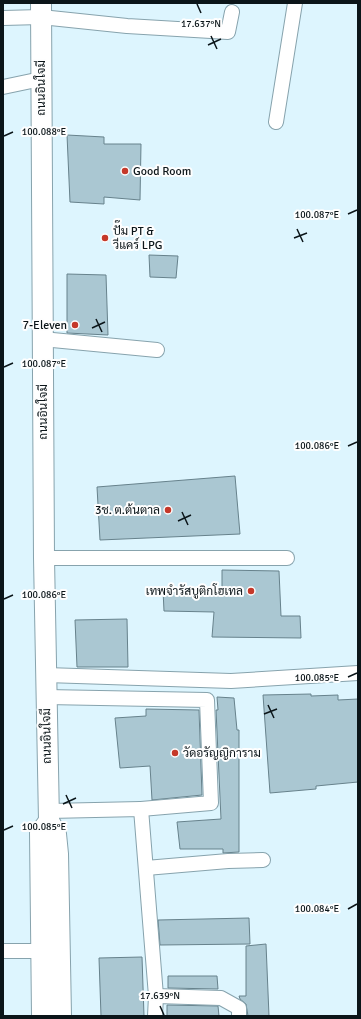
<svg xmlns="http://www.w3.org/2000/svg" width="361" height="1019" viewBox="0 0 361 1019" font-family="Signika,Sarabun,sans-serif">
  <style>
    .building { fill: #aac7d2; stroke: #67828c }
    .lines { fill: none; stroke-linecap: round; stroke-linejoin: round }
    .street-casing { stroke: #87a3ad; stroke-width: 16 }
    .secondary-casing { stroke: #87a3ad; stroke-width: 22 }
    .street { stroke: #fff; stroke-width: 14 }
    .secondary { stroke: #fff; stroke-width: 20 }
    .ticks { fill: none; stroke: #0b1519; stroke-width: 1.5 }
    .poi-dot { fill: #c53829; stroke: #fefefe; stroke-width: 1.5 }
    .labels { text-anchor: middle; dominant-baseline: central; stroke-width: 4; stroke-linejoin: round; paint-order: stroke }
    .street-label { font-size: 12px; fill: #0b1519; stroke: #fefefe }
    .poi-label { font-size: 12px; fill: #0b1519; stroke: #fefefe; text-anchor: start }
    .ticks-label { font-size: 10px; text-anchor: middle; fill: #0b1519; stroke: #fefefe; stroke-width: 4; stroke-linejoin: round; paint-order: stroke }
  </style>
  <rect width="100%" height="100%" fill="#ddf5fe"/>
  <g class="building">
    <polygon points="67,135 104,137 104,144 141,144 140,200 104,197 104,204 70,202"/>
    <polygon points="149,255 178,256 176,278 150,277"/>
    <polygon points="67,274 106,275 108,335 67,333"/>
    <polygon points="235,476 240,534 100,540 97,487"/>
    <polygon points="222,570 279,571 281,616 300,616 301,638 212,637 214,612 164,611 163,590 222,592"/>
    <polygon points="127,619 128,667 77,667 75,620"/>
    <polygon points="311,694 311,696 338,695 338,700 358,699 358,782 316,786 316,789 270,793 263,695"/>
    <polygon points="217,697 234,698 237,730 239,730 239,852 223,853 223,849 180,849 177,822 221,819 216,710 218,710"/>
    <polygon points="146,709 199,710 202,795 152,800 150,766 120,768 115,718 146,716"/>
    <polygon points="249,918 250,944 160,945 158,920"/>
    <polygon points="266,944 269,1016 248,1016 246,1004 240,999 239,996 246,996 246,946"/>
    <polygon points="142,957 144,1016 101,1016 99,958"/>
    <polygon points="168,976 217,976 218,989 168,988"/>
    <polygon points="167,1005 218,1006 219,1016 167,1016"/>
  </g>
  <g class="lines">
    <g class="street-casing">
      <g id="street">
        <polyline points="3,18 41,17 127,26 228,32 232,12"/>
        <polyline points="3,87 41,79"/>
        <polyline points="276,122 295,3"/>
        <polyline points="42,339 157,350"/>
        <polyline points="44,558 287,558"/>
        <polyline points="46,675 231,681 358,673"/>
        <polyline points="46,697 207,700 211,803 141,809"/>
        <polyline points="49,811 141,809 156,996 155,1016"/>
        <polyline points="146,868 228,861 263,860"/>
        <polyline points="3,951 41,951"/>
        <polyline points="156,996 221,998 239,1008 239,1016"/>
      </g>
    </g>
    <g class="secondary-casing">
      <g id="secondary">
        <polyline points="41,3 44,558 49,821 56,834 58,854 61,1016"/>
        <polyline points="42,1016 40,833 49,821"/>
      </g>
    </g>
    <use href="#street" class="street"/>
    <use href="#secondary" class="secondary"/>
  </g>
  <path class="ticks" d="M197,4L201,13M211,36L217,49M208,45L221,39M4,136L13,132M348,214L357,210M297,229L303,242M294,238L307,233M96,319L102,332M92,328L105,322M4,367L13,363M348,446L357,442M182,512L188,525M178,521L191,515M4,599L13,595M348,677L357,673M268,705L274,718M264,714L277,709M66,795L72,808M63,804L76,798M4,830L13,826M348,909L357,904M160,1006L164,1015"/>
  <g class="poi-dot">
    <circle cx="125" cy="171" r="4"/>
    <circle cx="105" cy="238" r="4"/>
    <circle cx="75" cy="325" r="4"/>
    <circle cx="168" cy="510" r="4"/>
    <circle cx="251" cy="591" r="4"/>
    <circle cx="175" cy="753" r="4"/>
  </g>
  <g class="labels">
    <g class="street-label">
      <text transform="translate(41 88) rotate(-90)">ถนนอินใจมี</text>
      <text transform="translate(43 412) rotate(-90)">ถนนอินใจมี</text>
      <text transform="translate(47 736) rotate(-91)">ถนนอินใจมี</text>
    </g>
    <g class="poi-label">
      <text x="133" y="171">Good Room</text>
      <text x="113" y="231">ปั๊ม PT &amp;<tspan x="113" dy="14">วีแคร์ LPG</tspan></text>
      <text x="67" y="325" text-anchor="end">7-Eleven</text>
      <text x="160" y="510" text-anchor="end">3ช. ต.ต้นตาล</text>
      <text x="243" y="591" text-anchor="end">เทพจำรัสบูติกโฮเทล</text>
      <text x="183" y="753">วัดอรัญญิการาม</text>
    </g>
  </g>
  <g class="ticks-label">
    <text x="201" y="27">17.637°N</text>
    <text x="44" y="135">100.088°E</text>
    <text x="317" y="218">100.087°E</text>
    <text x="44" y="367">100.087°E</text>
    <text x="317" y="449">100.086°E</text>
    <text x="44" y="598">100.086°E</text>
    <text x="317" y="681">100.085°E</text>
    <text x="44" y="830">100.085°E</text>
    <text x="317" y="912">100.084°E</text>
    <text x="160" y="999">17.639°N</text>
  </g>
  <rect width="361" height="1019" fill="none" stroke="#0b1519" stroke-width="8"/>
</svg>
